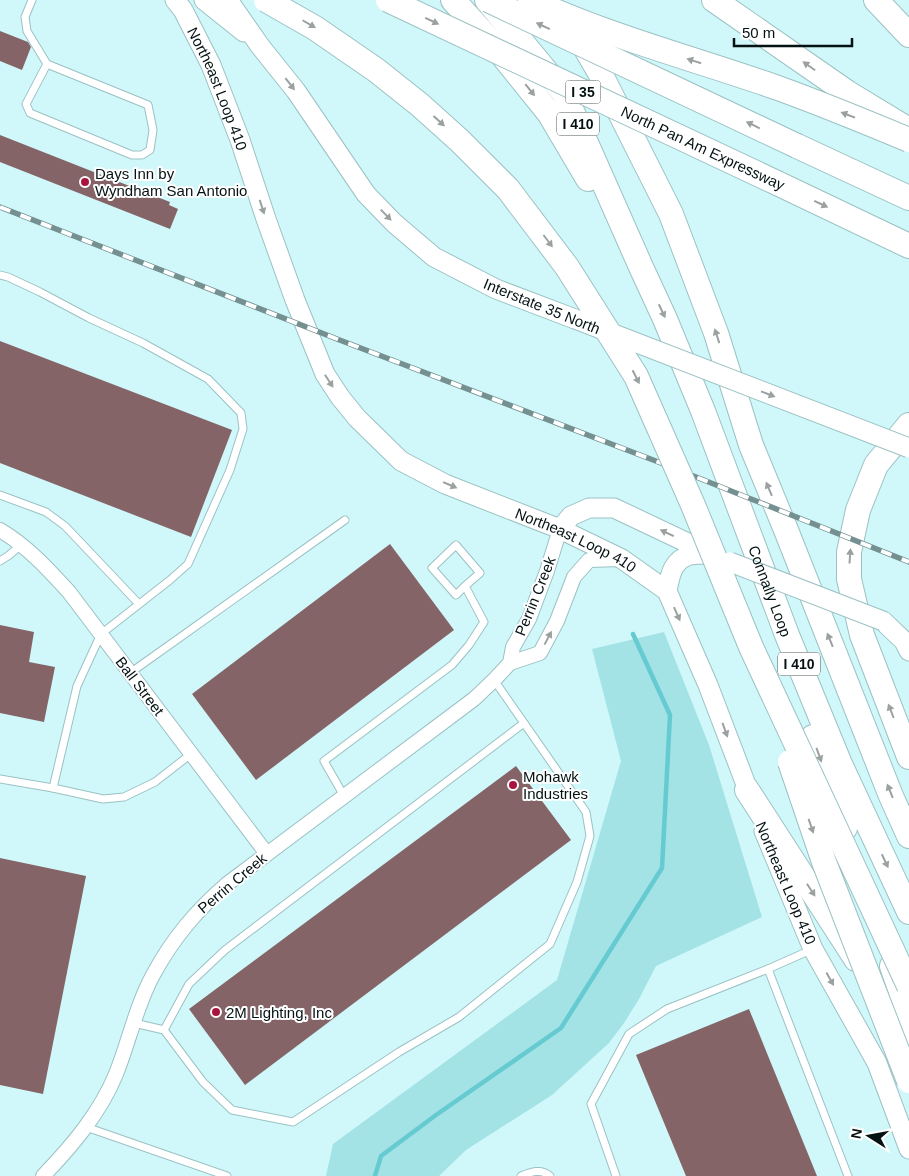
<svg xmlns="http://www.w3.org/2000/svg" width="909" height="1176" viewBox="0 0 909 1176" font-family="Helvetica,sans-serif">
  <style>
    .green { fill: #a3e2e5 }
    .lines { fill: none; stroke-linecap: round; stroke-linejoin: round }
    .stream { stroke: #65cbd1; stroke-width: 4.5 }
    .building { fill: #846467 }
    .lane-casing { stroke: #9bc1c3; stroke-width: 9 }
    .street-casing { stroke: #9bc1c3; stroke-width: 16 }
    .secondary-casing { stroke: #9bc1c3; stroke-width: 21 }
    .highway-casing { stroke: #9bc1c3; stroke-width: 26 }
    .lane { stroke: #fff; stroke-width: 7 }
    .street { stroke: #fff; stroke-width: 14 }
    .secondary { stroke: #fff; stroke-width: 19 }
    .highway { stroke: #fff; stroke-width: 24 }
    .rail-casing { stroke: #749091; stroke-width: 5.5 }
    .rail { stroke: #fff; stroke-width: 4; stroke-dasharray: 11; stroke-linecap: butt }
    .secondary-bridge-casing { stroke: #9bc1c3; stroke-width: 21; stroke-linecap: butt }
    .highway-bridge-casing { stroke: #9bc1c3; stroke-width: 26; stroke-linecap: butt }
    .secondary-bridge { stroke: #fff; stroke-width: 19 }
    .highway-bridge { stroke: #fff; stroke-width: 24 }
    .oneway { fill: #9ba0a1 }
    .poi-dot { fill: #a9133f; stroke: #fff; stroke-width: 2 }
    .labels { text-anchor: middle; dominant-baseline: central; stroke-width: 4; stroke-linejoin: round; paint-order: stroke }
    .shield { fill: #fff; stroke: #50595a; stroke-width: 1 }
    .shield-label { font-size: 14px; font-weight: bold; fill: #051213 }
    .street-label { font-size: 15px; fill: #051213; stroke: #fff }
    .poi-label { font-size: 15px; fill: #051213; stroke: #fff; text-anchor: start }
  </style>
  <rect width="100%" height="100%" fill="#d0f8fa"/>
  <polygon class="green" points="664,632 709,745 762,917 656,966 639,999 624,1023 609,1043 552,1095 466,1150 439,1176 326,1176 333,1144 557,980 621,761 592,649"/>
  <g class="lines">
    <polyline class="stream" points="375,1176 381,1156 436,1115 561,1028 662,868 670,715 633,634"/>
  </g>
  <g class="building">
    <polygon points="0,31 28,42 31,47 22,70 0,61"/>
    <polygon points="0,135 170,202 169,205 178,209 170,229 0,162"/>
    <polygon points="0,341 232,430 191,537 0,463"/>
    <polygon points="390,544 454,630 256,780 192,694"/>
    <polygon points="0,625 34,632 29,662 55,667 44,722 0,713"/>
    <polygon points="516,766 571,840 245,1085 189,1009"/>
    <polygon points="0,858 86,876 43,1094 0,1085"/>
    <polygon points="749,1009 817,1176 686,1176 636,1055"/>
  </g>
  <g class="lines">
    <g class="lane-casing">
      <g id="lane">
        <polyline points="32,0 25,17 27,31 47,64 148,105 153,130 150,150 142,155 132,155 30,113 26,104 47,64"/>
        <polyline points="0,275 8,277 40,292 89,318 143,343 208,379 241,413 243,429 230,470 188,564 170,580 101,634 77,686 53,788"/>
        <polyline points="0,495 46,512 65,526 139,604"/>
        <polyline points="0,561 8,556 21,545"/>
        <polyline points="130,673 345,520"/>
        <polyline points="0,779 53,788 103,799 124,797 155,782 191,754"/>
        <polyline points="344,796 324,761 452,665 469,645 484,622 465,586 480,573 456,545 432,568 456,595 465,586"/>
        <polyline points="768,969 813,949"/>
        <polyline points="134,1023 164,1030 203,1082 232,1110 293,1122 399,1052 459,1017 550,944 577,882 590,836 586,812 494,680"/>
        <polyline points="164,1030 189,984 225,950 524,723"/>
        <polyline points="86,1127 227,1176"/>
        <path d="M521,1176C531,1172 541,1168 550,1176"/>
        <polyline points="616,1176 591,1104 629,1034 667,1009 768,969 848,1176"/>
      </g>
    </g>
    <g class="street-casing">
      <g id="street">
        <path d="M0,530C27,546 48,569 69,592L267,854"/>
        <polyline points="510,663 540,653 557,621 574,577 589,560 620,559"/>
        <path d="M43,1176C72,1146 100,1113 116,1074C129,1042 136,1006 153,975C173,938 196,911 227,884L474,699L494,680L510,663L513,647L529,619L547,571L560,529"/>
      </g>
    </g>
    <g class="secondary-casing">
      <g id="secondary">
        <path id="s1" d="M175,0L183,10L211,65L240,140L266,219L295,300L325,374L340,397L357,418L401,461L445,484L560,529L622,559L667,591L708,685L753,803"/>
        <polyline points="204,0 244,32"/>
        <polyline points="228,0 260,46 296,91 366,194 394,223 434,257 496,289 575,319"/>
        <polyline points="560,529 571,516 589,508 614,508 711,554"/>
        <path d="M667,591C670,576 672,560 690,555C697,554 704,554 711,554"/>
        <polyline points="883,621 904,641 909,651"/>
        <polyline points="764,831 813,949 877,1063 909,1149"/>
      </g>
    </g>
    <g class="highway-casing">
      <g id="highway">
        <polyline points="453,0 495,46 549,113 588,179"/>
        <path id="s2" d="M487,0L564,93L641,267L665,319L703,411L787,635L840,764L909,912"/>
        <polyline points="714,0 848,93 909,130"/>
        <polyline points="876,0 909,35"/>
        <polyline points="578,35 600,73 671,214 716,333 751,445 786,530 891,796 909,836"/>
        <polyline points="797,146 909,198"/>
        <polyline points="777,183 909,246"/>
        <polyline points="909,425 876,465 858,510 849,552 849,579 862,635 909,757"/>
        <polyline points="813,737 845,828"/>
        <polyline points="747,790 856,959"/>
        <polyline points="892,966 909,1015"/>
        <polyline points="886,1006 909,1042"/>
      </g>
    </g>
    <use href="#lane" class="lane"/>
    <use href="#street" class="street"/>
    <use href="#secondary" class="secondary"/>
    <use href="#highway" class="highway"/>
    <g class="rail-casing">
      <polyline id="rail" points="0,207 337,339 661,463 909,562"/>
    </g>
    <use href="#rail" class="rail"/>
    <g class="secondary-bridge-casing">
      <g id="secondary-bridge">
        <polyline points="575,319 909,448"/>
        <polyline points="730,562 883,621"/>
      </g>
    </g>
    <g class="highway-bridge-casing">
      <g id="highway-bridge">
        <polyline points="266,0 315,28 376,70 420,105 460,141 508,189 567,267 636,376 693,505 751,647 909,986"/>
        <polyline points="388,0 777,183"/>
        <polyline points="488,0 797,146"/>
        <path d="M530,0C610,37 695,59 778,88C822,104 866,122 909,140"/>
        <polyline points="790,762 824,862 909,1081"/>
      </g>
    </g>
    <use href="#secondary-bridge" class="secondary-bridge"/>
    <use href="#highway-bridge" class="highway-bridge"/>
  </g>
  <defs><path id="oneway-solid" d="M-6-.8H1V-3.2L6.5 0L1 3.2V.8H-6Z" transform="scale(1.25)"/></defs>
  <g class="oneway">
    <use href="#oneway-solid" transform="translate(432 21) rotate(25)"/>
    <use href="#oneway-solid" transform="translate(309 24) rotate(30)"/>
    <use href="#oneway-solid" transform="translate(543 26) rotate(-155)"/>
    <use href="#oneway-solid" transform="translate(694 61) rotate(-162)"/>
    <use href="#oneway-solid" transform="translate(809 66) rotate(-145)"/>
    <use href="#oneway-solid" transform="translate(290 84) rotate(52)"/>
    <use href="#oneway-solid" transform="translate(530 90) rotate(51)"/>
    <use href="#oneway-solid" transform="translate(848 115) rotate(-159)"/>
    <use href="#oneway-solid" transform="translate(439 121) rotate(42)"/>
    <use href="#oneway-solid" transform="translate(753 125) rotate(-154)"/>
    <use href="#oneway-solid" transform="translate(821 204) rotate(25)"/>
    <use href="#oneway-solid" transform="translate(262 207) rotate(72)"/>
    <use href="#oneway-solid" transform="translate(386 215) rotate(46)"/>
    <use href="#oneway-solid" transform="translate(548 241) rotate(53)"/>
    <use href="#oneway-solid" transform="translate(662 311) rotate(65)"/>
    <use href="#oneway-solid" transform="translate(717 336) rotate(-108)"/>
    <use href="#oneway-solid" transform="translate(636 377) rotate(63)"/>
    <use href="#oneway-solid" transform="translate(329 381) rotate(57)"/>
    <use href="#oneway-solid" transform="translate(768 394) rotate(21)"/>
    <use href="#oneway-solid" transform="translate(450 485) rotate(23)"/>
    <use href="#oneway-solid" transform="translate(769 489) rotate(-113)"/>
    <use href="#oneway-solid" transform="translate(667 533) rotate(-155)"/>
    <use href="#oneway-solid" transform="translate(850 556) rotate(-86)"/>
    <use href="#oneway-solid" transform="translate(677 614) rotate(66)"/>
    <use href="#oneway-solid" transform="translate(548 638) rotate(-62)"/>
    <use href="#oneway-solid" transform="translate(830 640) rotate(-112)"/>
    <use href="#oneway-solid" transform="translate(891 711) rotate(-111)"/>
    <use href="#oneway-solid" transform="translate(725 730) rotate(70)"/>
    <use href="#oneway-solid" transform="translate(819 755) rotate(70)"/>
    <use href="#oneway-solid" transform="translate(890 791) rotate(-112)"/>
    <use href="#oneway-solid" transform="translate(811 826) rotate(71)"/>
    <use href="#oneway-solid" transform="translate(885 861) rotate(65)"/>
    <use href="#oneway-solid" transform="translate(811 890) rotate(57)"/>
    <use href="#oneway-solid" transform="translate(830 979) rotate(61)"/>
  </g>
  <g class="poi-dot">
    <circle cx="85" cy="182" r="5"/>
    <circle cx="513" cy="785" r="5"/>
    <circle cx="216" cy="1012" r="5"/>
  </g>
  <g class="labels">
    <g class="shield">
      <rect x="565.5" y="80.5" width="35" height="23" rx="4"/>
      <rect x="557" y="112.5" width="42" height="23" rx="4"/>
      <rect x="778" y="652.5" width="42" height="23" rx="4"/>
    </g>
    <g class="shield-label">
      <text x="583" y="92">I 35</text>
      <text x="578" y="124">I 410</text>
      <text x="799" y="664">I 410</text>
    </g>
    <g class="street-label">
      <text stroke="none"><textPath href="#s1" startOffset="99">Northeast Loop 410</textPath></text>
      <text transform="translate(703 148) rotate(25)">North Pan Am Expressway</text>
      <text transform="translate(542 306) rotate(22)">Interstate 35 North</text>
      <text stroke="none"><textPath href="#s1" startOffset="712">Northeast Loop 410</textPath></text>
      <text stroke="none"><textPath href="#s2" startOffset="660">Connally Loop</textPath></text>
      <text transform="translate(535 596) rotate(-68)">Perrin Creek</text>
      <text transform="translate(140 686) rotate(53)">Ball Street</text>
      <text transform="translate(232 883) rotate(-40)">Perrin Creek</text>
      <text transform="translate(786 883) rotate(67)">Northeast Loop 410</text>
    </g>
    <g class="poi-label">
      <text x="95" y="173">Days Inn by<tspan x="95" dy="17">Wyndham San Antonio</tspan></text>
      <text x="523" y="776">Mohawk<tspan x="523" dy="17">Industries</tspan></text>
      <text x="226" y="1012">2M Lighting, Inc</text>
    </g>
  </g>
  <g transform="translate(869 1136) rotate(281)" stroke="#ffffff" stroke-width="4" paint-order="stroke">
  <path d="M0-4L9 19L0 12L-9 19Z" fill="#051213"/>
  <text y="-8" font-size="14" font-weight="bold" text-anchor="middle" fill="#051213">N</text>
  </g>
  <path d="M734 38v8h118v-8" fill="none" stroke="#051213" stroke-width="2.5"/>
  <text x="742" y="38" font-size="15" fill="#051213" stroke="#ffffff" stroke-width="4" paint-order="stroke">50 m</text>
</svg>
